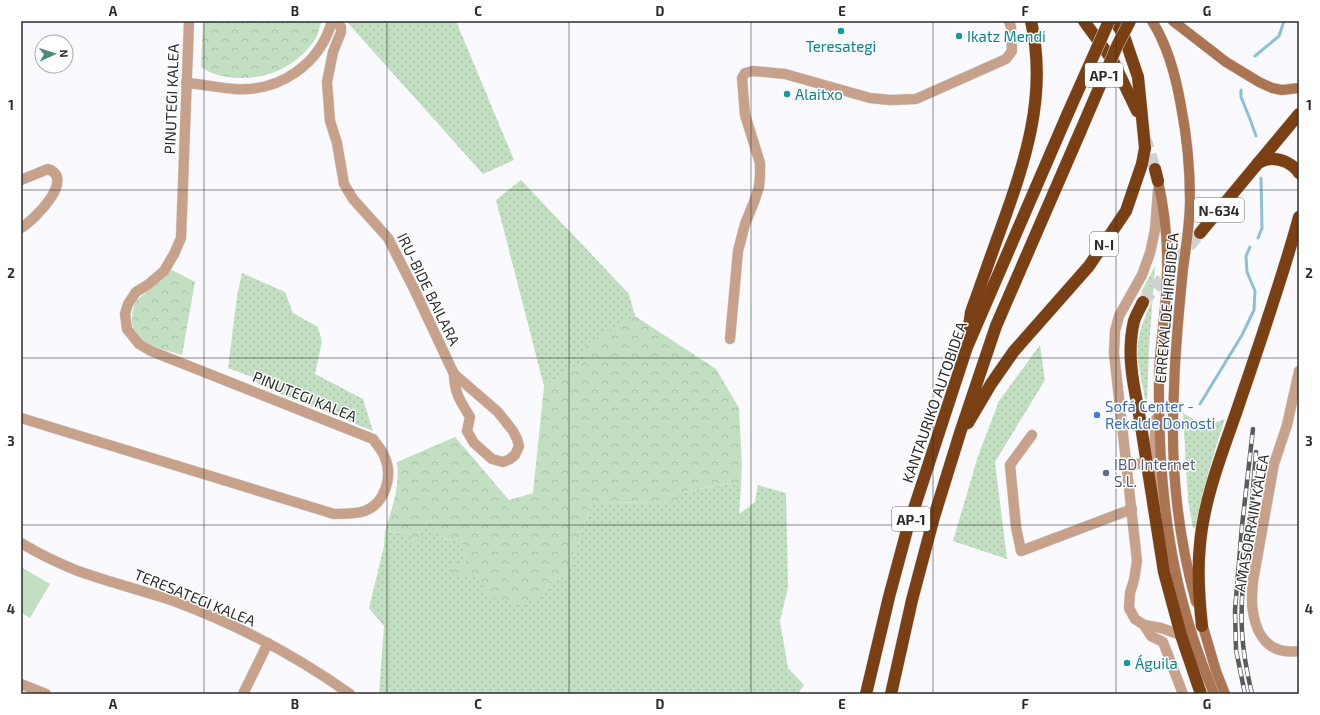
<svg xmlns="http://www.w3.org/2000/svg" width="1320" height="715" viewBox="0 0 1320 715" font-family="'Exo 2',sans-serif">
  <style>
    .grass { fill: url(#grass-dots) }
    .forest { fill: url(#forest-crowns) }
    .pitch { fill: #c2dfc1 }
    .lines { fill: none; stroke-linecap: round; stroke-linejoin: round }
    .stream { stroke: #8ebfd8; stroke-width: 3 }
    .highway-tunnel { stroke: #d1d1d4; stroke-width: 12; stroke-dasharray: 12 6; stroke-linecap: butt }
    .street-casing { stroke: #d5d5d8; stroke-width: 11 }
    .secondary-casing { stroke: #d5d5d8; stroke-width: 11 }
    .highway-casing { stroke: #d5d5d8; stroke-width: 13 }
    .street { stroke: #c7a18a; stroke-width: 10 }
    .secondary { stroke: #ab7553; stroke-width: 10 }
    .highway { stroke: #7a3f13; stroke-width: 12 }
    .rail-casing { stroke: #5b5b5c; stroke-width: 4.5 }
    .rail { stroke: #fff; stroke-width: 3; stroke-dasharray: 9; stroke-linecap: butt }
    .highway-bridge-casing { stroke: #d5d5d8; stroke-width: 13; stroke-linecap: butt }
    .highway-bridge { stroke: #7a3f13; stroke-width: 12 }
    .grid { fill: none; stroke: #2b2b2c; stroke-width: 1; stroke-opacity: 0.55 }
    .culture-dot { fill: #0f9aa8; stroke: #fff; stroke-width: 1.5 }
    .shop-dot { fill: #3f7fe0; stroke: #fff; stroke-width: 1.5 }
    .service-dot { fill: #5c6f8a; stroke: #fff; stroke-width: 1.5 }
    .labels { text-anchor: middle; dominant-baseline: central; stroke-width: 3; stroke-linejoin: round; paint-order: stroke }
    .shield { fill: #fff; stroke: #6b6b6b; stroke-width: 1 }
    .shield-label { font-size: 14px; font-weight: bold; fill: #2b2b2c }
    .culture-label { font-size: 15px; fill: #0d838f; stroke: #fff; text-anchor: start }
    .street-label { font-size: 15px; fill: #2b2b2c; stroke: #fff }
    .shop-label { font-size: 15px; fill: #366cbe; stroke: #fff; text-anchor: start }
    .service-label { font-size: 15px; fill: #4e5e75; stroke: #fff; text-anchor: start }
    .neatline { fill: none; stroke: #2b2b2c; stroke-width: 1.5 }
    .grid-label { font-size: 13px; text-anchor: middle; font-weight: bold; fill: #2b2b2c }
  </style>
  <defs>
    <pattern id="grass-dots" width="8" height="8" patternUnits="userSpaceOnUse"><rect width="8" height="8" fill="#c2dfc1"/><path d="M2 2h.1M6 6h.1" fill="none" stroke="#a7c0a6" stroke-width="1.8" stroke-linecap="round"/></pattern>
    <pattern id="forest-crowns" width="20" height="18" patternUnits="userSpaceOnUse"><rect width="20" height="18" fill="#c2dfc1"/><path d="M2 6a3 3 0 1 1 6 0M12 15a3 3 0 1 1 6 0" fill="none" stroke="#a7c0a6"/></pattern>
  </defs>
  <rect width="100%" height="100%" fill="#fafafe"/>
  <g class="grass">
    <polygon points="346,21 456,21 514,160 483,174"/>
    <polygon points="521,180 629,294 635,316 584,346 588,358 544,386 496,200"/>
    <path d="M1155,266L1149,348L1147,405L1145,399C1142,381 1136,361 1138,343C1140,328 1146,314 1152,301L1141,292Z"/>
    <polygon points="242,273 285,292 293,313 318,327 322,342 315,374 363,399 373,431 259,385 252,377 228,368 237,296"/>
    <polygon points="1040,345 1045,380 995,462 1007,559 953,541 978,456 999,401"/>
    <path d="M1183,413C1199,423 1207,426 1225,419C1213,455 1202,491 1195,528H1193L1188,501Z"/>
    <polygon points="732,483 741,486 739,514 755,502 758,485 786,493 788,587 780,621 788,668 804,685 798,694 379,694 384,626 369,608 384,546 385,531 410,534 415,546 419,528 431,520 436,536 462,543 466,565 477,577 490,596 542,596 550,580 566,576 592,503 677,502 678,493"/>
  </g>
  <g class="forest">
    <path d="M203,21H322C319,27 318,36 314,41C294,70 260,82 227,77C217,75 209,73 201,67Z"/>
    <path d="M170,269L195,282L182,355C163,349 132,345 132,319C132,313 133,306 136,301C138,299 141,297 143,295C153,287 163,280 170,269Z"/>
    <path d="M635,316L716,369L739,408L742,465L741,486L732,483L678,493V502L592,503L566,576L550,580L542,596L520,605L489,596L477,577L451,574L453,564L466,565L462,543L436,536L431,520L419,528L423,540L415,546L410,534L385,531C392,509 400,486 397,462L455,437L509,500L533,493L544,386L587,358L583,346Z"/>
  </g>
  <polygon class="pitch" points="21,567 50,584 30,618 21,613"/>
  <g class="lines">
    <g class="stream">
      <polyline points="1255,56 1279,36 1284,21"/>
      <polyline points="1241,90 1241,97 1250,119 1256,136"/>
      <polyline points="1258,238 1262,228 1261,178"/>
      <polyline points="1200,404 1242,335 1254,310 1255,291 1247,272 1246,256 1250,247"/>
    </g>
    <g class="highway-tunnel">
      <polyline points="1145,137 1155,169"/>
      <polyline points="1143,302 1200,233"/>
    </g>
    <g class="street-casing">
      <g id="street">
        <polyline points="335,21 341,27 341,32 333,52 327,82 330,121 337,143 344,184 353,199 388,238 414,289 454,374"/>
        <path d="M186,83C203,84 219,88 235,89C280,92 320,64 332,21"/>
        <path d="M21,180L48,169C76,179 34,220 21,228"/>
        <polyline points="1158,190 1155,230 1150,253 1142,275 1119,316 1115,331 1114,353 1137,561 1134,580 1130,593 1129,608 1135,619 1144,625 1161,628 1181,635 1180,629"/>
        <polyline points="730,339 738,251 745,224 754,202 759,187 760,175 760,163 745,115 742,78 745,73 753,71 785,74 870,98 890,100 916,99 1006,59 1012,51 1011,27 1009,21"/>
        <path d="M1299,371L1287,425L1274,464L1253,581C1252,591 1251,602 1253,612C1257,638 1271,655 1299,651"/>
        <path d="M454,374L498,412L513,431L517,439L519,446L515,455L510,459L503,462L492,459L474,443L467,431L470,417C461,402 454,393 454,374Z"/>
        <path d="M21,418L334,514C344,514 355,514 365,511C385,503 393,477 385,458C383,451 377,445 373,439L151,351L139,344L127,329L125,314L128,304L136,292L149,284L164,271L174,254L181,238L189,21"/>
        <path d="M1156,419C1153,447 1155,476 1159,505"/>
        <polyline points="1032,435 1010,465 1016,527 1021,551 1132,509"/>
        <polyline points="1127,465 1146,463"/>
        <path d="M21,543C39,554 58,563 78,571C109,582 140,590 171,600C234,623 295,655 350,694"/>
        <polyline points="1166,548 1172,579"/>
        <polyline points="1144,625 1151,636 1163,642 1183,694"/>
        <polyline points="21,684 46,694"/>
        <polyline points="243,694 268,643"/>
      </g>
    </g>
    <g class="secondary-casing">
      <g id="secondary">
        <path d="M1152,21C1168,46 1176,77 1181,106C1187,137 1190,168 1190,200C1190,223 1186,246 1183,269C1179,309 1175,349 1174,390C1170,461 1177,533 1196,602"/>
        <polyline points="1173,21 1226,62 1259,82 1272,88 1282,90 1299,88"/>
        <path d="M1158,181C1165,212 1168,243 1167,274C1167,309 1159,345 1159,380C1158,464 1166,554 1192,634C1198,654 1206,674 1214,694"/>
        <polyline points="1201,620 1216,671 1225,694"/>
      </g>
    </g>
    <g class="highway-casing">
      <g id="highway">
        <polyline points="1084,21 1113,61 1137,111"/>
        <path d="M1258,163C1262,161 1266,159 1271,159C1281,158 1293,164 1299,173"/>
        <polyline points="1155,169 1158,181"/>
        <polyline points="1200,233 1299,114"/>
        <path d="M1143,302C1140,308 1136,315 1134,321C1127,350 1132,379 1138,407L1164,572L1181,635L1201,694"/>
        <path d="M968,334L971,312C981,285 990,258 1000,231C1025,162 1048,95 1031,21"/>
        <polyline points="968,423 991,384 1014,351 1089,266 1126,211 1142,164 1145,148 1138,77 1124,36 1115,21"/>
        <path d="M1202,626C1199,599 1197,572 1200,544C1204,499 1221,456 1236,413C1258,348 1281,283 1299,217"/>
        <polyline points="866,694 889,597 907,530 967,347 1068,113"/>
        <polyline points="891,694 912,600 934,517 960,433 996,326 1081,130"/>
      </g>
    </g>
    <use href="#street" class="street"/>
    <use href="#secondary" class="secondary"/>
    <use href="#highway" class="highway"/>
    <g class="rail-casing">
      <g id="rail">
        <polyline points="1245,694 1236,650 1235,610 1242,526 1253,429"/>
        <path d="M1252,694C1247,673 1243,652 1242,631C1240,597 1245,564 1249,531C1252,504 1254,478 1256,452"/>
      </g>
    </g>
    <use href="#rail" class="rail"/>
    <g class="highway-bridge-casing">
      <g id="highway-bridge">
        <polyline points="1068,113 1109,21"/>
        <polyline points="1081,130 1117,46 1130,21"/>
      </g>
    </g>
    <use href="#highway-bridge" class="highway-bridge"/>
  </g>
  <path class="grid" d="M204,21V694M387,21V694M569,21V694M751,21V694M933,21V694M1116,21V694M21,190H1299M21,358H1299M21,525H1299"/>
  <g class="culture-dot">
    <circle cx="841" cy="31" r="4"/>
    <circle cx="959" cy="36" r="4"/>
    <circle cx="787" cy="94" r="4"/>
    <circle cx="1127" cy="663" r="4"/>
  </g>
  <circle class="shop-dot" cx="1097" cy="415" r="4"/>
  <circle class="service-dot" cx="1106" cy="473" r="4"/>
  <g class="labels">
    <g class="shield">
      <rect x="1085" y="63" width="38" height="24" rx="3"/>
      <rect x="1194" y="198" width="50" height="24" rx="3"/>
      <rect x="1090" y="232" width="28" height="24" rx="3"/>
      <rect x="892" y="507" width="38" height="24" rx="3"/>
    </g>
    <g class="shield-label">
      <text x="1104" y="75">AP-1</text>
      <text x="1219" y="210">N-634</text>
      <text x="1104" y="244">N-I</text>
      <text x="911" y="519">AP-1</text>
    </g>
    <g class="culture-label">
      <text x="967" y="36">Ikatz Mendi</text>
      <text x="841" y="46" text-anchor="middle">Teresategi</text>
      <text x="795" y="94">Alaitxo</text>
      <text x="1135" y="663">Águila</text>
    </g>
    <g class="street-label">
      <text transform="translate(171 99) rotate(-88)">PINUTEGI KALEA</text>
      <text transform="translate(429 289) rotate(64)">IRU-BIDE BAILARA</text>
      <text transform="translate(1166 308) rotate(-85)">ERREKALDE HIRIBIDEA</text>
      <text transform="translate(305 396) rotate(22)">PINUTEGI KALEA</text>
      <text transform="translate(934 402) rotate(-71)">KANTAURIKO AUTOBIDEA</text>
      <text transform="translate(1251 523) rotate(-80)">AMASORRAIN KALEA</text>
      <text transform="translate(195 597) rotate(22)">TERESATEGI KALEA</text>
    </g>
    <g class="shop-label">
      <text x="1105" y="406">Sofá Center -<tspan x="1105" dy="17">Rekalde Donosti</tspan></text>
    </g>
    <g class="service-label">
      <text x="1114" y="464">IBD Internet<tspan x="1114" dy="17">S.L.</tspan></text>
    </g>
  </g>
  <rect width="1320" height="715" fill="none" stroke="#ffffff" stroke-width="44"/>
  <g transform="translate(54 54) rotate(87)"><circle r="19" fill="#ffffff" stroke="#aaaaab"/>
  <path d="M0-3L7 15L0 10L-7 15Z" fill="#478d84"/>
  <text y="-6" font-size="11" font-weight="bold" text-anchor="middle" fill="#2b2b2c">N</text>
  </g>
  <rect x="22" y="22" width="1276" height="671" class="neatline"/>
  <g class="grid-label">
    <text x="113" y="16">A</text>
    <text x="295" y="16">B</text>
    <text x="478" y="16">C</text>
    <text x="660" y="16">D</text>
    <text x="842" y="16">E</text>
    <text x="1025" y="16">F</text>
    <text x="1207" y="16">G</text>
    <text x="11" y="110">1</text>
    <text x="1309" y="110">1</text>
    <text x="11" y="278">2</text>
    <text x="1309" y="278">2</text>
    <text x="11" y="446">3</text>
    <text x="1309" y="446">3</text>
    <text x="11" y="614">4</text>
    <text x="1309" y="614">4</text>
    <text x="113" y="709">A</text>
    <text x="295" y="709">B</text>
    <text x="478" y="709">C</text>
    <text x="660" y="709">D</text>
    <text x="842" y="709">E</text>
    <text x="1025" y="709">F</text>
    <text x="1207" y="709">G</text>
  </g>
</svg>
